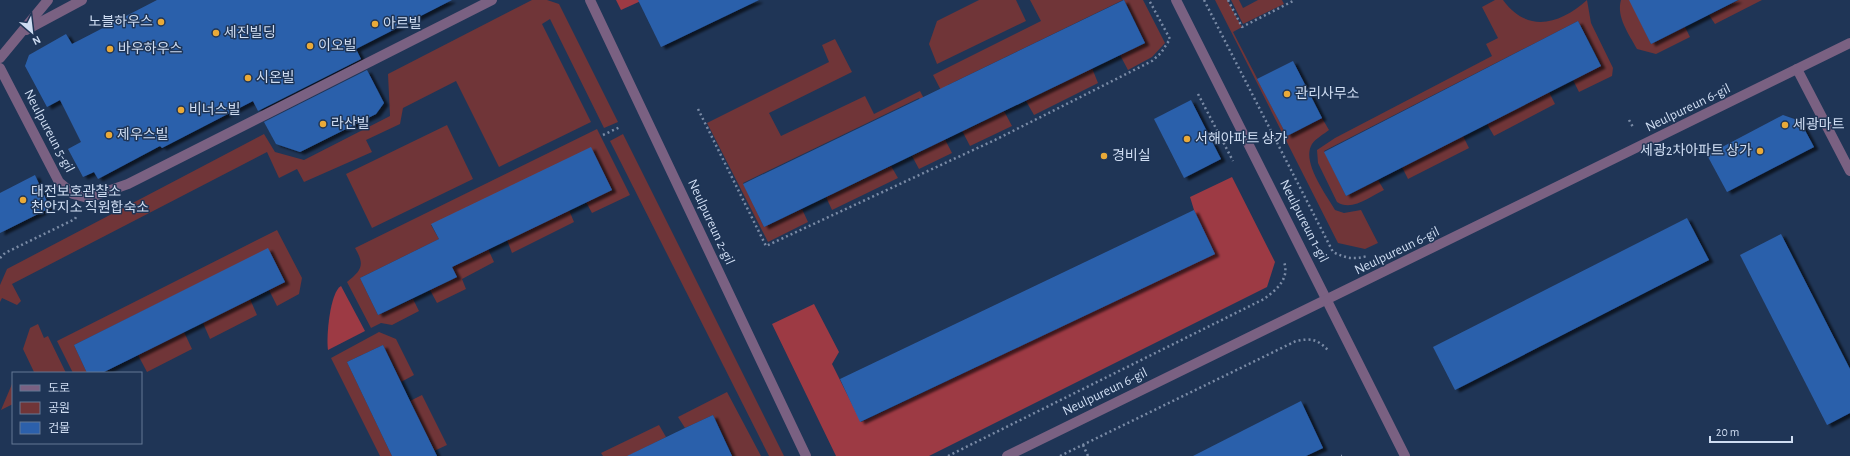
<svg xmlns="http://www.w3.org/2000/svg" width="1850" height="456" viewBox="0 0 1850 456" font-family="'Alegreya Sans','Noto Sans KR',sans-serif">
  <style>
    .green { fill: #703538 }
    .forest { fill: #9d3a44 }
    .building { fill: #2c60ab; filter: url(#shadow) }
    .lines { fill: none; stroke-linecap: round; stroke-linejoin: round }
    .path { stroke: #7a8ba6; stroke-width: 2.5; stroke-dasharray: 2 3; stroke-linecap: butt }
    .minor { stroke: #7a6182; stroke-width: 10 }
    .poi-dot { fill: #eaaa38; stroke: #1f3556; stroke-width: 1.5 }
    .labels { text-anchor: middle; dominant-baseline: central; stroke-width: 3; stroke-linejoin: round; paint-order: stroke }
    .poi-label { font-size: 14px; fill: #cfddf2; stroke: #1f3556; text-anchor: start }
    .street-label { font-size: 14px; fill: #cfddf2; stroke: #1f3556 }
  </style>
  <defs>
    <filter id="shadow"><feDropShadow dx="4.5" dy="2.5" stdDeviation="1" flood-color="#0009"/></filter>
  </defs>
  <rect width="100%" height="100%" fill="#1f3556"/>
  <g class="green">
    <polygon points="532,0 547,0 559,4 618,122 604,128 550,19 542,24 591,122 499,167 456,81 403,108 400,124 366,140 372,152 304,182 297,169 279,178 267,152 12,284 21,301 17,305 2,298 0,302 0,285 7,269 264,134 275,152 304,160 390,116 388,74"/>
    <polygon points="979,0 1016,0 1026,21 937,64 929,44 937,21"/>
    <polygon points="1030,0 1123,0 948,85 968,129 1004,111 1012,126 970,146 933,75 1041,21"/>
    <polygon points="1124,0 1143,0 1165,43 1152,57 1128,70 1120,55 1145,43"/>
    <path d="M1215,0H1227L1242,27L1233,32L1287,136L1322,118L1329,130C1324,134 1315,139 1312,144C1301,162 1326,194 1335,210L1344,213L1361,210L1378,243L1365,249L1338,243Z"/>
    <polygon points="1231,0 1239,0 1243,8 1258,0 1282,0 1284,4 1243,24"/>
    <path d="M1495,0H1503C1528,34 1560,24 1587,0L1591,23L1613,68L1612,76L1579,92L1573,80L1601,65L1578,21L1324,151L1346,196L1378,180L1384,190C1371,196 1352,212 1337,202L1318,163L1317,150L1335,138L1492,56L1486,44L1498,38L1482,7Z"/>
    <path d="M1621,0H1630L1651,44L1685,27L1690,37L1656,54L1637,49C1629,34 1616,17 1621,0Z"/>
    <polygon points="1739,0 1762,0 1715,24 1709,15"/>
    <polygon points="835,39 852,72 769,113 781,136 865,96 874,114 920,91 952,153 919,169 912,156 940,142 919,98 743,183 764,227 802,209 808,222 768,242 707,123 829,62 822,45"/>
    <polygon points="1092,68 1098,83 1034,115 1026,101"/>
    <polygon points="1549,92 1555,104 1494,136 1487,124"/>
    <polygon points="447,125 473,179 372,228 346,174"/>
    <path d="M597,129L630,195L592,213L586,202L431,225L439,239L360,278L378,315L413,299L419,311L392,325L381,323L371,328L347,282C362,270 365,265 355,248Z"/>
    <polygon points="623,134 784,456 769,456 610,141"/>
    <polygon points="1463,136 1469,148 1408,179 1402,167"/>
    <polygon points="891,166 898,178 832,210 826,197"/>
    <polygon points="569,210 574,222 512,253 507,240"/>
    <polygon points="277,230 302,278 299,294 277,306 269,290 285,282 268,249 74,345 87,373 73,373 57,341"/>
    <polygon points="488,249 494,262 462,279 466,289 437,303 430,290 457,277 452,267"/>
    <polygon points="250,299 257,315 210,339 203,323"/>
    <polygon points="38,324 44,338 48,336 66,373 32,373 34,372 23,349 30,328"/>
    <polygon points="184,332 192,349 147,372 138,355"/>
    <polygon points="379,332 396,339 414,375 401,382 383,345 347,362 392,456 380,456 331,358"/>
    <polygon points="12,384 13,404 1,410"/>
    <polygon points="727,392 761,456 730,456 732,455 713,415 685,428 678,417"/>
    <polygon points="422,395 447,445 434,451 410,401"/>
    <polygon points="659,425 666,437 628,456 603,456 601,453"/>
  </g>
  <g class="forest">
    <polygon points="616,0 643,0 621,10"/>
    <polygon points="1232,177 1275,262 1267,287 929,456 836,456 772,324 814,304 839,352 832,364 861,422 1214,254 1194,210 1190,197"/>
    <path d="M341,286L365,331L328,350C326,337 330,292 341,286Z"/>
  </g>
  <g class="building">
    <polygon points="157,0 452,0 356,49 361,59 258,111 253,101 162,148 160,146 98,179 94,172 83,177 68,149 81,142 60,100 47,107 25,66 29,55 66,34 72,44"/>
    <polygon points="638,0 759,0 661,47"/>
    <polygon points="1124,0 1145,43 764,227 743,184"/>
    <polygon points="1629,0 1738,0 1651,44"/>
    <polygon points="1578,21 1601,66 1346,196 1324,152"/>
    <polygon points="1293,61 1322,118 1287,136 1257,79"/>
    <polygon points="367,70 384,103 376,114 300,152 276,144 264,122"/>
    <polygon points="1191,100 1221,159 1184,178 1154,119"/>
    <polygon points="1783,115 1800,121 1814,147 1727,192 1707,155"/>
    <polygon points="591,147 612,190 452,267 457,277 378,315 360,278 439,239 431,224"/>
    <polygon points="35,175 50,208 0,233 0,193"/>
    <polygon points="1194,210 1215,254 860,422 840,379"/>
    <polygon points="1687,218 1709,260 1455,390 1433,347"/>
    <polygon points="1781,234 1850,369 1850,413 1827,425 1740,255"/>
    <polygon points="268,248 285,282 102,373 87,373 74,345"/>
    <polygon points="383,345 410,401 437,456 392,456 347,362"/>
    <polygon points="1301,401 1323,448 1306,456 1193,456"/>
    <polygon points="713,415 732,456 627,456 685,428"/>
  </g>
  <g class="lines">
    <g class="path">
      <path d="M1204,0L1333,252C1345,258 1354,260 1367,256"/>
      <polyline points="1228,0 1242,27 1295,0"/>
      <polyline points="1198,94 1233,161"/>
      <polyline points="698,109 766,246 997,139 1152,61 1161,53 1170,39 1149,0"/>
      <polyline points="1629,120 1633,127"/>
      <polyline points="603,135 620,127"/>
      <polyline points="0,258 5,253 75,219 77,215"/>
      <polyline points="1083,445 1088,456"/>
      <path d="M948,456L1264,299C1276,290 1290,279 1284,262"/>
      <path d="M1060,456L1296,341C1312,338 1317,339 1329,351"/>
      <polyline points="1341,456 1342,456"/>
    </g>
    <g class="minor">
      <polyline points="590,0 806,456"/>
      <polyline points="1176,0 1405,456"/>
      <polyline points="26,30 82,0"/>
      <polyline points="0,58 48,0"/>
      <polyline points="0,68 59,182 73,194 88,198 128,184 492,0"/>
      <polyline points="1797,69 1850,171"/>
      <polyline points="1007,456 1850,43"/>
    </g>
  </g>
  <g class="poi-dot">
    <circle cx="161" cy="22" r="4"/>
    <circle cx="375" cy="24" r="4"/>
    <circle cx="216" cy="33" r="4"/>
    <circle cx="310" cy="46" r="4"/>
    <circle cx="110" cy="49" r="4"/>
    <circle cx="248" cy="78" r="4"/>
    <circle cx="1287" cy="94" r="4"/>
    <circle cx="181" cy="110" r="4"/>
    <circle cx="323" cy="124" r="4"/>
    <circle cx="1785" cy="125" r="4"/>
    <circle cx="109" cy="135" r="4"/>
    <circle cx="1187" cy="139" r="4"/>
    <circle cx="1760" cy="151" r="4"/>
    <circle cx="1104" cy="156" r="4"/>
    <circle cx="23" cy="200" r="4"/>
  </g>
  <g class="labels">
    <g class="poi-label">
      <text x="153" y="22" text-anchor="end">노블하우스</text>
      <text x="383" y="24">아르빌</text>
      <text x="224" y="33">세진빌딩</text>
      <text x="318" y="46">이오빌</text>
      <text x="118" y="49">바우하우스</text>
      <text x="256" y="78">시온빌</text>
      <text x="1295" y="94">관리사무소</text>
      <text x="189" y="110">비너스빌</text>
      <text x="331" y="124">라산빌</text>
      <text x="1793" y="125">세광마트</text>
      <text x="117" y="135">제우스빌</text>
      <text x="1195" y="139">서해아파트 상가</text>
      <text x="1752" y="151" text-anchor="end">세광2차아파트 상가</text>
      <text x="1112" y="156">경비실</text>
      <text x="31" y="192">대전보호관찰소<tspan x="31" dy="16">천안지소 직원합숙소</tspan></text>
    </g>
    <g class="street-label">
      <text transform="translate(1688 108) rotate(-26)">Neulpureun 6-gil</text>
      <text transform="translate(49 131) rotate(62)">Neulpureun 5-gil</text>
      <text transform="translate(1304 221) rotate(63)">Neulpureun 1-gil</text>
      <text transform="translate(711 222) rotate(65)">Neulpureun 2-gil</text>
      <text transform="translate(1397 251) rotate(-26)">Neulpureun 6-gil</text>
      <text transform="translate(1105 392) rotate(-26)">Neulpureun 6-gil</text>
    </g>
  </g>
  <rect x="12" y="372" width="130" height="72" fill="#1f3556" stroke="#657894"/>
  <rect x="20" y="385" width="20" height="6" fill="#7a6182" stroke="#657894"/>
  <text x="48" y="392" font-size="12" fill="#cfddf2">도로</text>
  <rect x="20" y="402" width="20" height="12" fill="#703538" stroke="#657894"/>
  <text x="48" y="412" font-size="12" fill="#cfddf2">공원</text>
  <rect x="20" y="422" width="20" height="12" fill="#2c60ab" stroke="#657894"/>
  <text x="48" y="432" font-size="12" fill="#cfddf2">건물</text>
  <g transform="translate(32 32) rotate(152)" stroke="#1f3556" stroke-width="3" paint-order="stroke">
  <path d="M0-3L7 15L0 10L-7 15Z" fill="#cfddf2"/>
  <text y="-6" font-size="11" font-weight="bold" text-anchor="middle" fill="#cfddf2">N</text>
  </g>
  <path d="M1710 436v6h82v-6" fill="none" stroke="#cfddf2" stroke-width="2"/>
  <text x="1716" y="436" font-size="12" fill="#cfddf2" stroke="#1f3556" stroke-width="3" paint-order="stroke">20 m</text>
</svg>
